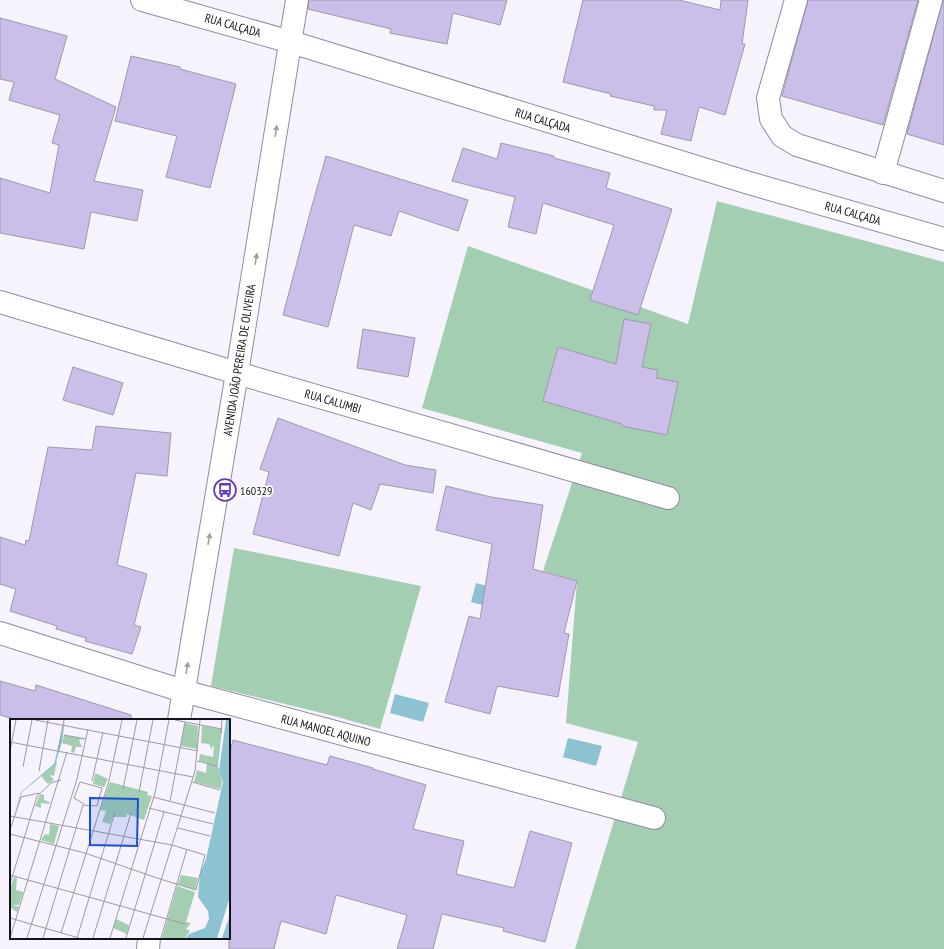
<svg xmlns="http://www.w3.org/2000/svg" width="944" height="949" viewBox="0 0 944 949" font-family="'PT Sans Narrow',sans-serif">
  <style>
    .forest { fill: #a3ceb2 }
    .water { fill: #8cc2d1 }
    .building { fill: #cbbfea; stroke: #9d98ab }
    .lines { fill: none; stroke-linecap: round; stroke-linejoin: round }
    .minor-casing { stroke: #908b9e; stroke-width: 24 }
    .primary-casing { stroke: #908b9e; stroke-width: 24 }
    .minor { stroke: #fff; stroke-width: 22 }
    .primary { stroke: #fff; stroke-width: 22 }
    .oneway { fill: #a1a0a3 }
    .labels { text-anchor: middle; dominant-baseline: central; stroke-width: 3.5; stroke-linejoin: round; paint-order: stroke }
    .street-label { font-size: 12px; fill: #14121a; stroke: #fff }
    .poi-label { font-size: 12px; fill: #14121a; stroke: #fff; text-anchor: start }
    .inset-road { fill: none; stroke: #9c99a2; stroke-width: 1 }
    .view { fill: #1d4ed8; fill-opacity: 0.15; stroke: #1d4ed8; stroke-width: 2 }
    .inset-edge { fill: none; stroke: #14121a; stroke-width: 2 }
  </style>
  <rect width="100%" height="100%" fill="#f6f3fc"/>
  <g class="forest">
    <polygon points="717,201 944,262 944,949 575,949 638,742 566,723 577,581 543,571 582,453 422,408 468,246 688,324"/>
    <polygon points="234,548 421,586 380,729 334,716 211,686"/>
  </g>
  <g class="water">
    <polygon points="476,583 509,592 505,611 471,602"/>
    <polygon points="395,694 429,703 423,722 390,713"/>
    <polygon points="568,738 602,746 596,766 563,757"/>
  </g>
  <g class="building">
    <polygon points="309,0 507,0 500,25 453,13 447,44 390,33 391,29 308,9"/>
    <polygon points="583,0 679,0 720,10 721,0 748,0 742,44 745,44 725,115 699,107 691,141 661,134 667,110 654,110 654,106 610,96 611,94 563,82"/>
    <polygon points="808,0 918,0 883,125 782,96"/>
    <polygon points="943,0 944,0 944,145 907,134"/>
    <polygon points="0,18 67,36 55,79 116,107 94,181 143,190 137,221 91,212 84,249 0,233 0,178 50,193 59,145 52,143 60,115 9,100 14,82 0,79"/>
    <polygon points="131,56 180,67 180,69 236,84 210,188 166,177 177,136 115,121"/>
    <polygon points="501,143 554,156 554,158 610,173 606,188 672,209 638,315 590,300 614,225 543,203 536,234 508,227 515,197 452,181 463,148 497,159"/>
    <polygon points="326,156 468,200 458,231 399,211 391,236 354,225 328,327 283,315 310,213"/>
    <polygon points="624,319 651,324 642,367 658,370 656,378 678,382 667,435 622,426 622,424 543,401 558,347 616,364"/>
    <polygon points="363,329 415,338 408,377 357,368"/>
    <polygon points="73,367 123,383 113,415 63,400"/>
    <polygon points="278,418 405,465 436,470 433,493 380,484 371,510 353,503 339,556 253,534 269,472 260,469"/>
    <polygon points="96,426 171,433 167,476 136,473 117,565 147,574 134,625 141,627 132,654 85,641 86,638 56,629 57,626 10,611 16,589 0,584 0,537 25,545 26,540 29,541 48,447 92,450"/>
    <polygon points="446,486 491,497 543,505 533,569 577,581 564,633 569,634 558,697 497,686 490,714 445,702 469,616 480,619 492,544 436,530"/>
    <polygon points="0,681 35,691 36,685 131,715 131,720 18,720 0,715"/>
    <polygon points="233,740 327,765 330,756 373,768 373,769 426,785 413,829 464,841 456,874 514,888 530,831 572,843 545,942 503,931 504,928 442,914 433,949 397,949 407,915 336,895 326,934 281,921 274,949 229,949 229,756"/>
  </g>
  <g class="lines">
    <g class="minor-casing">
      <g id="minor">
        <polyline points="142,0 291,42 749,183 944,239"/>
        <polyline points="796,0 768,98 771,119 782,136 797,145 944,191"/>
        <polyline points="883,173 931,0"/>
        <polyline points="0,302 237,373 668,498"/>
        <polyline points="0,633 183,691 654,818"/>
      </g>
    </g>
    <g class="primary-casing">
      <g id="primary">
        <polyline points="179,720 237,373 297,0"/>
        <polyline points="148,949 149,938"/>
      </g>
    </g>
    <use href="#minor" class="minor"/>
    <use href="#primary" class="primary"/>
  </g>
  <defs><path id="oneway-solid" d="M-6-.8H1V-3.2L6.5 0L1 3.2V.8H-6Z"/></defs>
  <g class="oneway">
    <use href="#oneway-solid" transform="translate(276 131) rotate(-81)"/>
    <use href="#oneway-solid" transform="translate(256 259) rotate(-81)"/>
    <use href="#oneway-solid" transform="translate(209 539) rotate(-80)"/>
    <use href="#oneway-solid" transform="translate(187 668) rotate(-80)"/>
  </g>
  <defs>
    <g id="bus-ring" transform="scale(1.15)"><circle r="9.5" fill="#fff" stroke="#613bb3" stroke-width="1.5"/><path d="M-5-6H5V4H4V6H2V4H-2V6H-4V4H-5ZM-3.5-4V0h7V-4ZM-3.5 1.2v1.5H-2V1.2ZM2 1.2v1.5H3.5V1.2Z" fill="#613bb3"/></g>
  </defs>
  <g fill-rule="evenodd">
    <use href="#bus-ring" x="225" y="490"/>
  </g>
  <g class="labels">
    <g class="street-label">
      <text transform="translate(233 25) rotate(16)">RUA CALÇADA</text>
      <text transform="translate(543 120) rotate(17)">RUA CALÇADA</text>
      <text transform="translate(853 213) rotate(16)">RUA CALÇADA</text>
      <text transform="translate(239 360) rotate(-81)">AVENIDA JOÃO PEREIRA DE OLIVEIRA</text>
      <text transform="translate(333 401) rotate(16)">RUA CALUMBI</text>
      <text transform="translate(326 730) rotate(15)">RUA MANOEL AQUINO</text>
    </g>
    <g class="poi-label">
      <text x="240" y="490">160329</text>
    </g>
  </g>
  <g transform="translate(10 719)">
    <rect width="220" height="220" fill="#f6f3fc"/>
    <path d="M175,4L188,7L187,30L171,27Z" fill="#a3cdb2"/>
    <path d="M192,7L212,10L208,47L212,62L211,70L184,63L187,51L196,54L197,44L189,42L190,35L203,38L204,26L201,30L199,25L191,24ZM54,16L74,20L69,21L72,28H66L64,34L61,33L62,27L52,24ZM47,42L44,57L40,56L44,61L38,65L31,57ZM85,54L98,60L94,68L83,65ZM100,63L138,73L137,76L142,77L134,101L117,95L116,98H103L100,105L92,103L96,92L90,91ZM30,75L34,76V81L40,83L39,85L31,84V89L25,87ZM40,105L49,107L44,125L31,121L35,115L39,116ZM171,156L188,159L185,171L168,165ZM4,158L7,159L6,171L13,173L9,186H3L9,188L7,193L0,188V170ZM167,167L185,173L176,203L181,204L176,210L180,212L175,219H152ZM106,200L119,206L117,215L103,209Z" fill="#a3ceb2"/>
    <path d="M55,1L52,23L45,46L12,73L4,96L11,73L44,45ZM216,1H220V178L207,219H176L179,215L195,209L199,200L198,192L188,178L190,155L196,140L213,63L209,52ZM220,196V219H212Z" fill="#8cc2d1"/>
    <path class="inset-road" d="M25,1L188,32M165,1L212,10M211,14L212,1M54,16L76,20M0,23L183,58M48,31L54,1M0,32L6,1M187,42L207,47M13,48L22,1M29,52L38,1M82,62L93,13M182,63L210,71M113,70L127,1M129,73L143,1M143,78L205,94M160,82L175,3M139,89L203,105M0,97L162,126M168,109L200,117M0,111L11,78L29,74M0,115L75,134L150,160M0,156L175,205M150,160L186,171L195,136L162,126M0,165L27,77L41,64L51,61M0,199L69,219M51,214L99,62L112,1M0,219L57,33M17,219L67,60L78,10M33,219L73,86L87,87L92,69L70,63L64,79L74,85M67,219L105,93M83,219L121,94M100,219L145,74L159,1M116,219L154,93M133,219L185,52L190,1M151,219L177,130"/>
    <path class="view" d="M80,79L128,80L127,127L80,126Z"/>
    <rect width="220" height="220" class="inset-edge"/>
  </g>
</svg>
